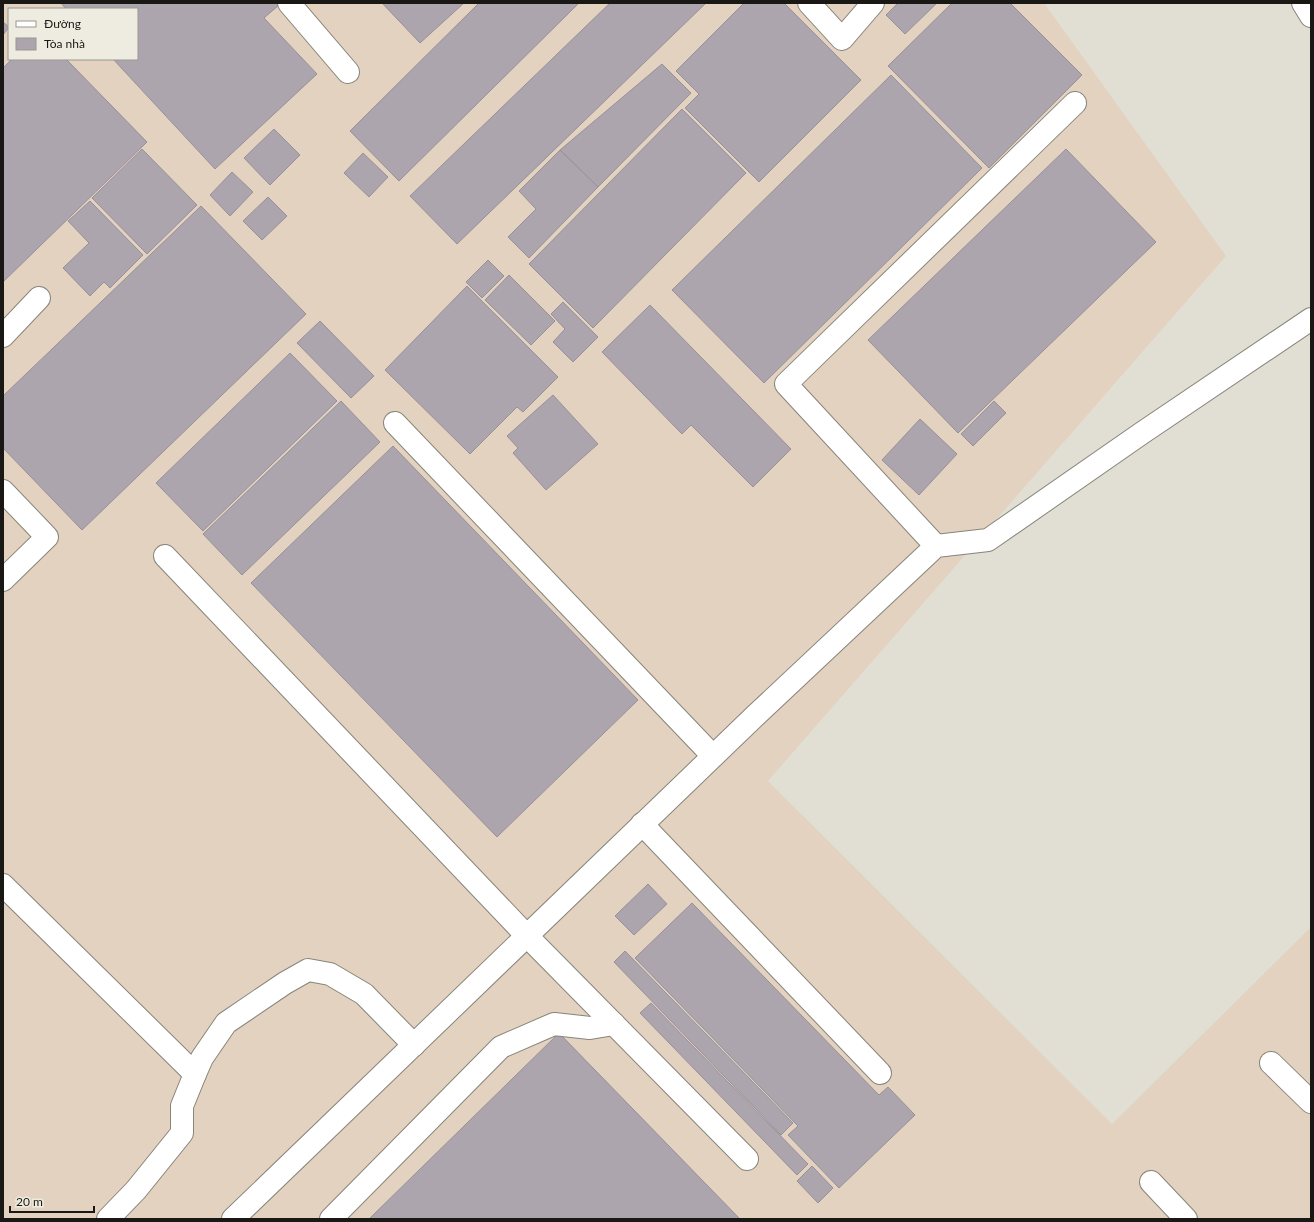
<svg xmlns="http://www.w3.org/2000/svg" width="1314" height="1222" viewBox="0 0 1314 1222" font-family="Lato,sans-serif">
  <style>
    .industrial { fill: #e3d2c0; fill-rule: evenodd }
    .building { fill: #ada5ae; stroke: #979098 }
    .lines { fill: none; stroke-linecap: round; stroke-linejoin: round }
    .minor-casing { stroke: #87857a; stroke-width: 24 }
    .minor { stroke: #fff; stroke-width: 22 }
  </style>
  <rect width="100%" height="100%" fill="#e1dfd4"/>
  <path class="industrial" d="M3,3H1044L1226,256L768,781L1112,1124L1311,927V1219H3ZM9,9H137V59H9Z"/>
  <g class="building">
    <polygon points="61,3 277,3 279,5 264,18 317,74 215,169 113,59 137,59 137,9 66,9"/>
    <polygon points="382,3 464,3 420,43"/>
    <polygon points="479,3 579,3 399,181 350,131"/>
    <polygon points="610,3 706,3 457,244 410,196"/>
    <polygon points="744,3 784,3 861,80 759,182 685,108 699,94 676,71"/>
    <polygon points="898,3 937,3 905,34 886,15"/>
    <polygon points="952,3 1010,3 1082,75 989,168 888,66"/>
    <polygon points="3,22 9,27 3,35"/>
    <polygon points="12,59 66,59 147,142 3,282 3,68"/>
    <polygon points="662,64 691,93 598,187 560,150"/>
    <polygon points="891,75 982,168 764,383 672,290"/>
    <polygon points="682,109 746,173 593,328 529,264"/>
    <polygon points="274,129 300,155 270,185 244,158"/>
    <polygon points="142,149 197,205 147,254 92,198"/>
    <polygon points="1066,149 1156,242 958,433 868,340"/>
    <polygon points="560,150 598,187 529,258 508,237 536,209 519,191"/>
    <polygon points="363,153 388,177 369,197 344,173"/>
    <polygon points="232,172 253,192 230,216 210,195"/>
    <polygon points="268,197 287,216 262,240 243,221"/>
    <polygon points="90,201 143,255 110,288 104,282 90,296 63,268 89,243 68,221"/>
    <polygon points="201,206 306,314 82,530 3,448 3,396"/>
    <polygon points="488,260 504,276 482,298 466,282"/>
    <polygon points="509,275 555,321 531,345 485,300"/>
    <polygon points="467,286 558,377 523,412 517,407 470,454 385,370"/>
    <polygon points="563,302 598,337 573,362 553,342 565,329 551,314"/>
    <polygon points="650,305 791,449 753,487 691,425 682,434 602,352"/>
    <polygon points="320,321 374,376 351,398 297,343"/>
    <polygon points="290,353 337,401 203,531 156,483"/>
    <polygon points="553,395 598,444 546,490 513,453 518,448 507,436"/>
    <polygon points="341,401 380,442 242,575 203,534"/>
    <polygon points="994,401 1006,413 973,446 961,434"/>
    <polygon points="920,419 957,454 919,495 882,460"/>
    <polygon points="393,446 638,700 497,837 251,583"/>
    <polygon points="648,884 667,904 634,935 615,916"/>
    <polygon points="692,903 879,1095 888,1087 915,1115 839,1188 788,1135 798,1126 635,958"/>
    <polygon points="625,951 793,1123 781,1135 614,962"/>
    <polygon points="651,1003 808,1164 797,1175 640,1013"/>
    <polygon points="559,1033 740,1219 369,1219"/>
    <polygon points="812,1166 833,1188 818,1203 797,1181"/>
  </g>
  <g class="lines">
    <g class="minor-casing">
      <g id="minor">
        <polyline points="289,3 348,72"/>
        <polyline points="809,3 842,39 873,3"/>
        <polyline points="1303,3 1311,16"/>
        <polyline points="3,336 39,298"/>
        <polyline points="395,423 713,756"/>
        <polyline points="3,491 47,537 3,580"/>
        <polyline points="936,546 786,384 1075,103"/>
        <polyline points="165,556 527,936 747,1159"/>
        <polyline points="642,824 880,1073"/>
        <polyline points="3,885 195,1074"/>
        <polyline points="1271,1063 1311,1102"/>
        <polyline points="1151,1182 1186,1219"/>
        <polyline points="108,1219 136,1190 182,1133 182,1106 195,1074 202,1058 226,1023 285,983 308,970 330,974 364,994 414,1045"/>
        <polyline points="233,1219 756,715 936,546 988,540 1142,433 1311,319"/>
        <polyline points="331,1219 501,1047 554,1024 590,1028 614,1024"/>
      </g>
    </g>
    <use href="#minor" class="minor"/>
  </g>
  <rect width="1314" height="1222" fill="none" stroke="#191814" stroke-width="8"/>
  <rect x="8" y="8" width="130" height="52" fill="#eeece1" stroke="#99978f"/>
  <rect x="16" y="21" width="20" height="6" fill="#ffffff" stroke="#99978f"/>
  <text x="44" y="28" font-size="12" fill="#191814">Đường</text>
  <rect x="16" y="38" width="20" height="12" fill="#ada5ae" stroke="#99978f"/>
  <text x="44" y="48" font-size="12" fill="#191814">Tòa nhà</text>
  <path d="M10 1206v6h84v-6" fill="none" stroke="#191814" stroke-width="2"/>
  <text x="16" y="1206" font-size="12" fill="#191814" stroke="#eeece1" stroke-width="3" paint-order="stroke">20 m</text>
</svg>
